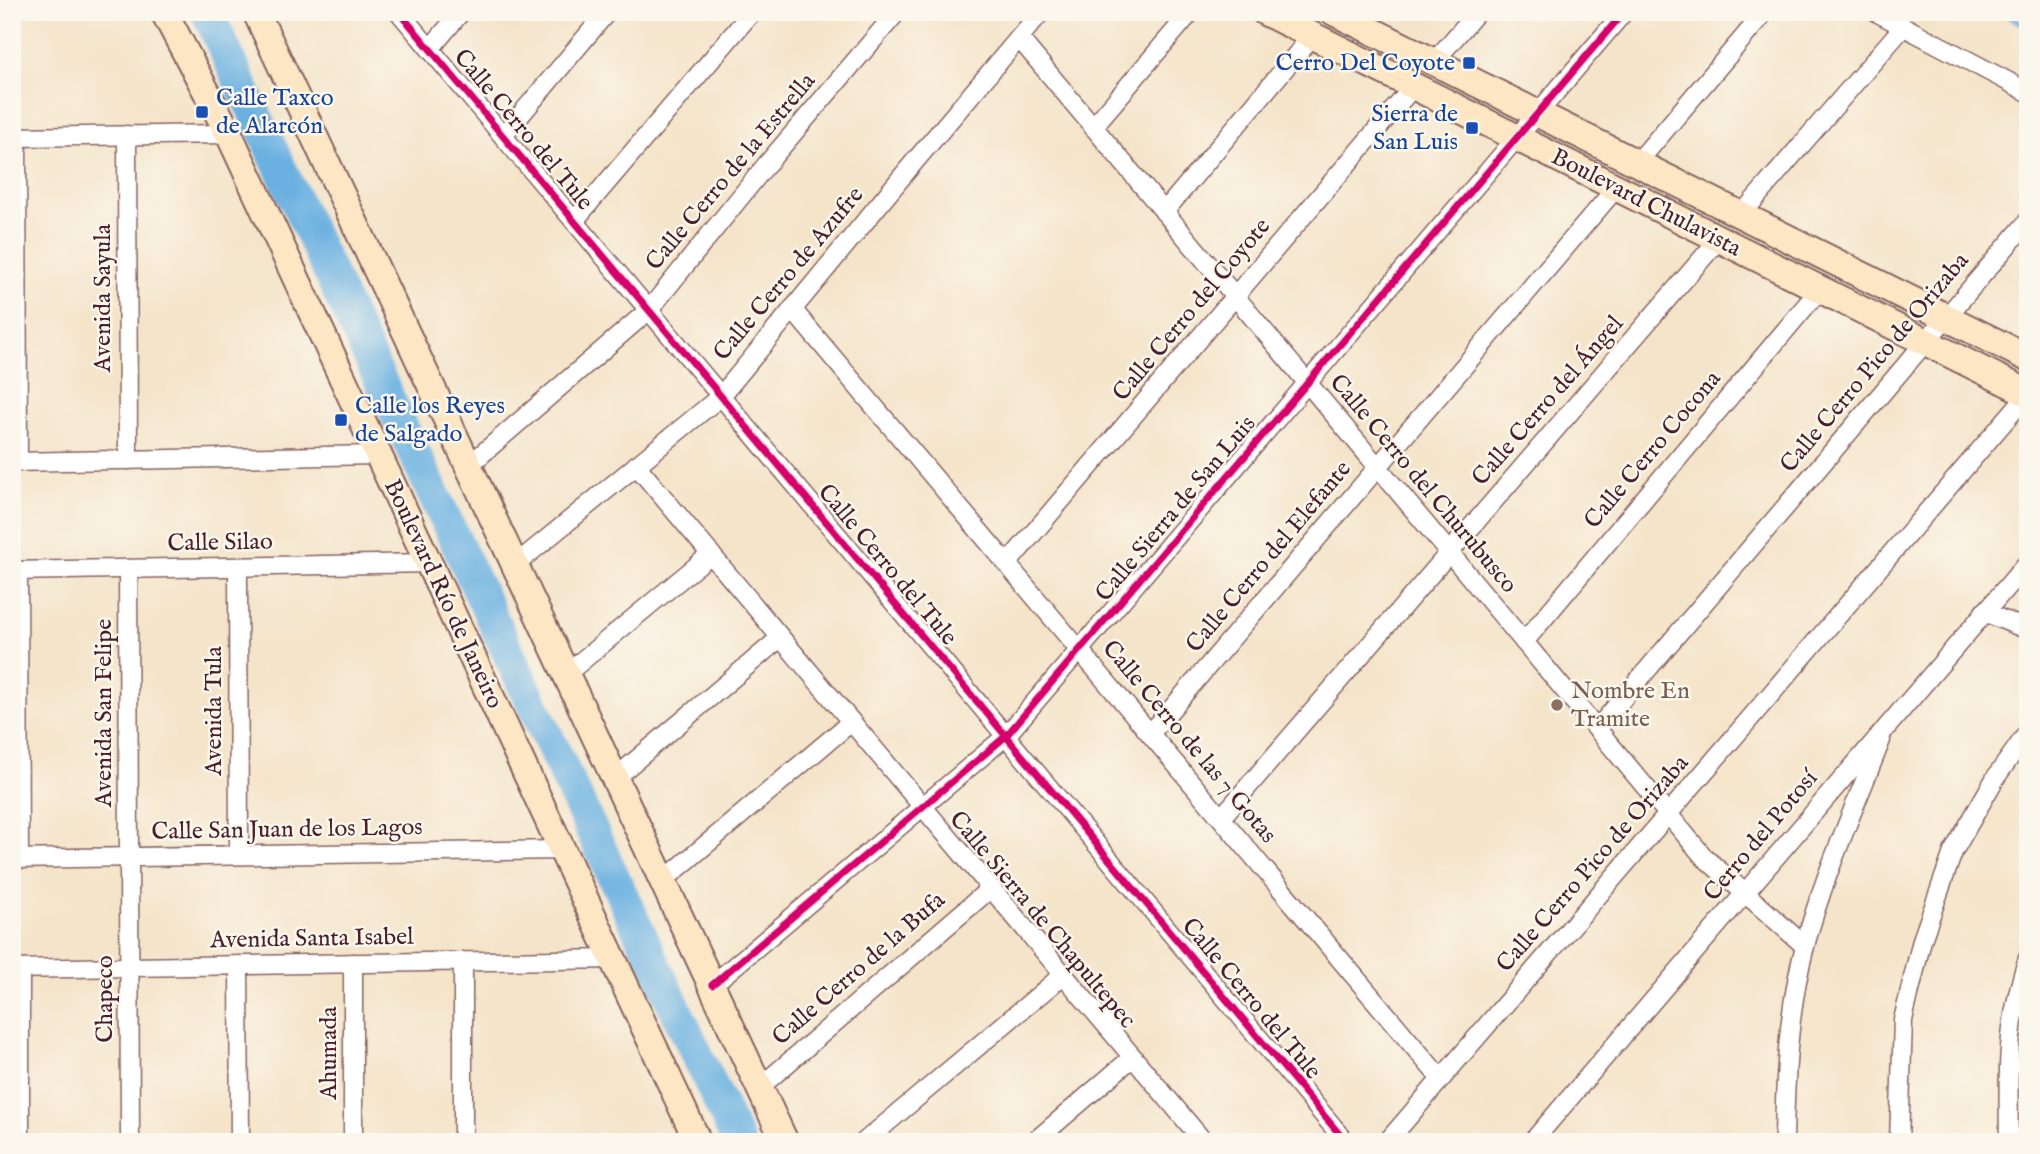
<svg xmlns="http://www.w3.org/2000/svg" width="2040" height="1154" viewBox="0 0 2040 1154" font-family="'IM FELL English',serif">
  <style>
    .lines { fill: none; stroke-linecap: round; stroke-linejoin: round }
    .stream { stroke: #6ab1e1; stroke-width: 5 }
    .river { stroke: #6ab1e1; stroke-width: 33 }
    .street-casing { stroke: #866462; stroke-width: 21 }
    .secondary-casing { stroke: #866462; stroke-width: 30 }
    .street { stroke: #fff; stroke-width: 18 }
    .secondary { stroke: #fce6c4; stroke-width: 26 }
    .cycleway-casing { stroke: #fbf7ec; stroke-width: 11 }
    .cycleway { stroke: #d6006c; stroke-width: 7 }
    .transit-dot { fill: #1a4fb4; stroke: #fbf7ec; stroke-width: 2.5 }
    .education-dot { fill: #8d6e63; stroke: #fbf7ec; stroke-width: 2.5 }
    .labels { text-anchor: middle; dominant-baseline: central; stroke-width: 5; stroke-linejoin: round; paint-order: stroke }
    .transit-label { font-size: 24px; fill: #164399; stroke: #fbf7ec; text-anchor: end }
    .street-label { font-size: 24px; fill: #4a1f2b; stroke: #fbf7ec }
    .education-label { font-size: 24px; fill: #785e54; stroke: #fbf7ec; text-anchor: start }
  </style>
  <rect width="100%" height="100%" fill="#fbf7ec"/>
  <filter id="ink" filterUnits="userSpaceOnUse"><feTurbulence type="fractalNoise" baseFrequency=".0143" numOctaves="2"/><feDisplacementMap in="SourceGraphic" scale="14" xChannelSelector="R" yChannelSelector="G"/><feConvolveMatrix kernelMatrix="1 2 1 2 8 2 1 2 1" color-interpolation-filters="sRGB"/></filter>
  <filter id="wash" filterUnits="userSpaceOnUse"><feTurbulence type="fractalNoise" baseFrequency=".00686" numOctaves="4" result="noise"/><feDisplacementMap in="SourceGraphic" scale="28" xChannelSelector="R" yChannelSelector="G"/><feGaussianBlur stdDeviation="1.57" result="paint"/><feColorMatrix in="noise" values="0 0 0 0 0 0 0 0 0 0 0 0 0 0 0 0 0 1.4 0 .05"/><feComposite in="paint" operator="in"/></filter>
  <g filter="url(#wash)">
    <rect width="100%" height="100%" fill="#f4e4c9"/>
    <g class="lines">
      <polyline class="stream" points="2000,12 2028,26"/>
      <polyline class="river" points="207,12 738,1142"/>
    </g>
  </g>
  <g filter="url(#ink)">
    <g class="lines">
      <g class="street-casing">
        <g id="street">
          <polyline points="399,12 1346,1142"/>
          <polyline points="1876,12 2028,92"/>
          <polyline points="1019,38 1704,857 1805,946"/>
          <polyline points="430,49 461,12"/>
          <polyline points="1434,62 1477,12"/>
          <polyline points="1093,127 1191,12"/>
          <polyline points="127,135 128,460"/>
          <polyline points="503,136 607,12"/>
          <polyline points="12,137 229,134"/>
          <polyline points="17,137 18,462"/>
          <polyline points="1637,163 1765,12"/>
          <polyline points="1164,212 1312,36"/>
          <polyline points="1741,215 1903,27"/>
          <polyline points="574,221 752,12"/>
          <polyline points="792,309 1441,1079"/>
          <polyline points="12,462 378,455"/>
          <polyline points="636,465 1204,1142"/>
          <polyline points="468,466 649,310 767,164 897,12"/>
          <polyline points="1007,564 1413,87"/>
          <polyline points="515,565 721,396 910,167 1041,12"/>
          <polyline points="238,567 239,855"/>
          <polyline points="128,569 130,1142"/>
          <polyline points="12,571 429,563"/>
          <polyline points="18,571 19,859"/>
          <polyline points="1984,612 2028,630"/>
          <polyline points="1524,642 1820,289"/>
          <polyline points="566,674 711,554"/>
          <polyline points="1597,729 2028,221"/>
          <polyline points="1150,734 1616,188"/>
          <polyline points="615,778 780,638"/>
          <polyline points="1221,818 1719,239"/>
          <polyline points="12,859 562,850"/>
          <polyline points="663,881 851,722"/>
          <polyline points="353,963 353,1142"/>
          <polyline points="239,965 240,1142"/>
          <polyline points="12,969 613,959"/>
          <polyline points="20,969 20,1142"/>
          <polyline points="712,985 1006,736 1624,12"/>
          <polyline points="760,1087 991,888"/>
          <polyline points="463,1142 463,961"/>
          <polyline points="864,1142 1063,975"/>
          <polyline points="1034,1142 1133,1057"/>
          <polyline points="1387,1142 2028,394"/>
          <polyline points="1532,1142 2028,562"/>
          <path d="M1784,1142C1785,1077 1788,1009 1805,946C1823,877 1855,807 1881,740"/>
          <polyline points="1899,1142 1903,1020 1922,940 1953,852 1996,777 2028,732"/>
          <path d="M2009,1142C2008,1074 2006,1024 2028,958"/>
        </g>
      </g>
      <g class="secondary-casing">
        <g id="secondary">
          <polyline points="164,12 229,134 698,1142"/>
          <polyline points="256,12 785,1142"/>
          <polyline points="1265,12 2028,393"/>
          <polyline points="1334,12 2028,358"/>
        </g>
      </g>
      <use href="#street" class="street"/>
      <use href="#secondary" class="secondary"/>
      <g class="cycleway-casing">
        <g id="cycleway">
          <polyline points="399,12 1346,1142"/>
          <polyline points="712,985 1006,736 1624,12"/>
        </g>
      </g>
      <use href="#cycleway" class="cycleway"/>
    </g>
  </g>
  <g class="transit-dot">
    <rect x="1462" y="56" width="14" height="14" rx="3.5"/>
    <rect x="195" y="105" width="14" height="14" rx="3.5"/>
    <rect x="1465" y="121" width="14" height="14" rx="3.5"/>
    <rect x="334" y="413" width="14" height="14" rx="3.5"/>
  </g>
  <circle class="education-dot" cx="1557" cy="705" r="7"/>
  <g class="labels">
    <g class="transit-label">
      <text x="1455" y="63">Cerro Del Coyote</text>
      <text x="216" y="98" text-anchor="start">Calle Taxco<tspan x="216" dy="28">de Alarcón</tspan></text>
      <text x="1458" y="114">Sierra de<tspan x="1458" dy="28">San Luis</tspan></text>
      <text x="355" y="406" text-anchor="start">Calle los Reyes<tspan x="355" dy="28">de Salgado</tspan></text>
    </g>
    <g class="street-label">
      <text transform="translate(523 130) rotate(50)">Calle Cerro del Tule</text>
      <text transform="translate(731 172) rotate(-50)">Calle Cerro de la Estrella</text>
      <text transform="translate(1646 203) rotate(27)">Boulevard Chulavista</text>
      <text transform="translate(789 274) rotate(-50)">Calle Cerro de Azufre</text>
      <text transform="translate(103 298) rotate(-90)">Avenida Sayula</text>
      <text transform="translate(1192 310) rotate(-50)">Calle Cerro del Coyote</text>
      <text transform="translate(1875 363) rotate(-50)">Calle Cerro Pico de Orizaba</text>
      <text transform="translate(1548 401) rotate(-49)">Calle Cerro del Ángel</text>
      <text transform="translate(1653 450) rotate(-50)">Calle Cerro Cocona</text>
      <text transform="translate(1423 484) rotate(50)">Calle Cerro del Churubusco</text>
      <text transform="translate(1176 509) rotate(-50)">Calle Sierra de San Luis</text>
      <text transform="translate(220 543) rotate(-1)">Calle Silao</text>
      <text transform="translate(1269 557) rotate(-50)">Calle Cerro del Elefante</text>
      <text transform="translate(887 565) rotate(50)">Calle Cerro del Tule</text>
      <text transform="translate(443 594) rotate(65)">Boulevard Río de Janeiro</text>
      <text transform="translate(214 711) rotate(-90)">Avenida Tula</text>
      <text transform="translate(104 713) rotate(-90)">Avenida San Felipe</text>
      <text transform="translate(1189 742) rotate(50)">Calle Cerro de las 7 Gotas</text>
      <text transform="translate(287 830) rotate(-1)">Calle San Juan de los Lagos</text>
      <text transform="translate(1761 836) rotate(-50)">Cerro del Potosí</text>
      <text transform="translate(1593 864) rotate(-49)">Calle Cerro Pico de Orizaba</text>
      <text transform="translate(1042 920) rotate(50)">Calle Sierra de Chapultepec</text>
      <text transform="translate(312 939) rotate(-1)">Avenida Santa Isabel</text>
      <text transform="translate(859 969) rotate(-41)">Calle Cerro de la Bufa</text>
      <text transform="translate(105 999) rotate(-90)">Chapeco</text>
      <text transform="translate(1251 999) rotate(50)">Calle Cerro del Tule</text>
      <text transform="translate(329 1053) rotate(-90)">Ahumada</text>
    </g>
    <g class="education-label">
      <text x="1571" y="691">Nombre En<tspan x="1571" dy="28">Tramite</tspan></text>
    </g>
  </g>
  <rect width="2040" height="1154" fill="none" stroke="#fbf7ec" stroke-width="42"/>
</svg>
